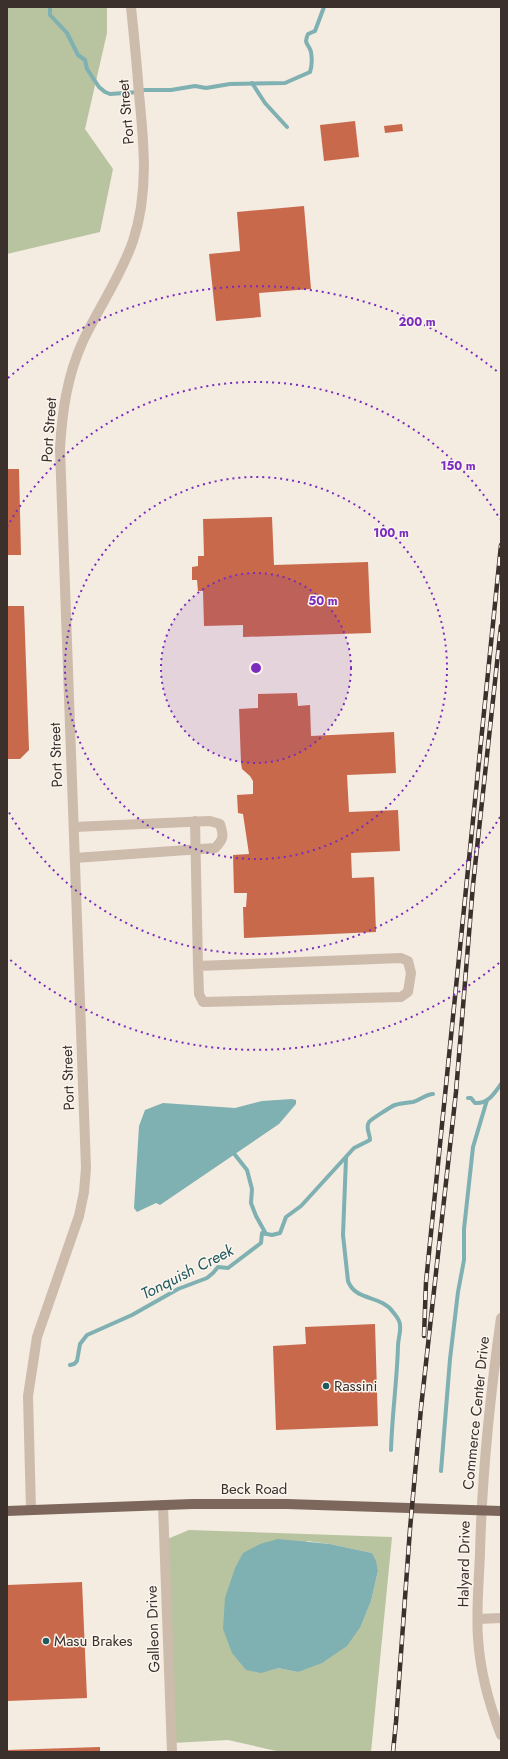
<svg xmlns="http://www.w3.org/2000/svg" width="508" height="1759" viewBox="0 0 508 1759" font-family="Jost,sans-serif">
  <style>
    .green { fill: #b8c4a0; fill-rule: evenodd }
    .water { fill: #7fb0b2 }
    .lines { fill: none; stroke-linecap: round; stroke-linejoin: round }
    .stream { stroke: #7fb0b2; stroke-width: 4 }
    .building { fill: #c8694b }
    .minor { stroke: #cdbbac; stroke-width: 10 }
    .major { stroke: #7d675c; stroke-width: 10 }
    .rail-casing { stroke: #3b302b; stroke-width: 4.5 }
    .rail { stroke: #fbf5ee; stroke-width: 3; stroke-dasharray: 9; stroke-linecap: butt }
    .ring { fill: none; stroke: #7b2cbf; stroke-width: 2; stroke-dasharray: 2 4 }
    .poi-dot { fill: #1f5a5e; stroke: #fbf5ee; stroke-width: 1.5 }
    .labels { text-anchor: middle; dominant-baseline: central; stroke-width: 3; stroke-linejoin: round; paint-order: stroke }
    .street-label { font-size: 15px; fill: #3b302b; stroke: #fbf5ee }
    .poi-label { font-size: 15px; fill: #3b302b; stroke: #fbf5ee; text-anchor: start }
    .water-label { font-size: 16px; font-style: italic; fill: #1f5a5e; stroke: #fbf5ee }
    .centre { fill: #7b2cbf; stroke: #fbf5ee; stroke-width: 2 }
    .ring-label { font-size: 12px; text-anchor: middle; font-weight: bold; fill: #7b2cbf; stroke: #fbf5ee; stroke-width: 3; stroke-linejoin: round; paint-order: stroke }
  </style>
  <rect width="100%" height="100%" fill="#f4ebe1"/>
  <g class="green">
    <polygon points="7,7 107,7 107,33 85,129 113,169 100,232 7,254"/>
    <path d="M189,1530L392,1537L371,1752H281L228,1740L172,1743L165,1540ZM307,1541L330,1544L372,1553L378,1571L371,1601L361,1626L298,1672L278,1668Z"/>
  </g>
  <g class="water">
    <polygon points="292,1099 296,1100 296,1104 279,1124 160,1205 156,1203 137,1212 134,1208 139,1126 145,1110 163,1103 235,1108 262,1101"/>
    <polygon points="278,1539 330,1544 372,1553 376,1561 378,1571 371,1601 361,1626 347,1646 322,1663 298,1672 278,1668 261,1673 246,1670 232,1653 223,1629 225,1598 235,1568 243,1553 260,1544"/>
  </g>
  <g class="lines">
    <g class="stream">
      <path d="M50,7V15L67,33L78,55L85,60L87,69L99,87L105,92L110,94L139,92V90H171L195,86L206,88L230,84L285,83L310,72C312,66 312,58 311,52C309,43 303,45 308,34L315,31L324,7"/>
      <polyline points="252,83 265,103 287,127"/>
      <path d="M468,1098H471L475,1103C488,1104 494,1094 501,1084"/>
      <polyline points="232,1151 247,1170 252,1189 251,1203 256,1216 266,1234"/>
      <path d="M346,1158L343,1235L348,1281C355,1301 381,1295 393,1312C396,1316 400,1320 400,1325C401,1332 398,1339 398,1346C397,1381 392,1415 391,1450"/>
      <path d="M70,1365L74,1364L77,1361L80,1344L87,1335L132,1315L178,1289L207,1278L213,1273L218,1267L228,1268L261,1243L262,1233L272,1235L280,1233L286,1217L301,1206L354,1148L370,1140C370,1133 365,1128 369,1122C370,1120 392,1106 395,1105C401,1103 407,1103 413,1102C421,1100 426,1094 433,1094"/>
      <polyline points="441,1471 450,1359 458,1292 464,1260 464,1229 473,1147 487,1100"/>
    </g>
  </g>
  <g class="building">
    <polygon points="355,121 359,157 324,161 320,125"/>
    <polygon points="402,124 403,131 385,133 384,126"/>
    <polygon points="304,206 311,289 259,293 261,317 216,321 209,254 240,251 237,212"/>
    <polygon points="7,469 19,469 21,555 7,555"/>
    <polygon points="272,517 274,565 368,562 371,633 243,637 243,625 204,626 203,591 198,591 197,580 192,580 192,567 198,566 198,556 204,556 203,519"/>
    <polygon points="7,606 24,606 29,750 20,759 7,759"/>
    <polygon points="297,693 298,706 310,705 311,736 394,732 396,773 347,775 349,812 398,810 400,851 351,853 352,878 374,877 376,932 244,938 243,907 246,907 247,893 234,893 233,855 249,854 243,814 238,813 237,795 253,794 253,781 250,776 242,769 241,763 239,709 258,708 258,694"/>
    <polygon points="375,1324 378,1426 276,1430 273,1346 306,1344 305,1327"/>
    <polygon points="82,1582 87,1698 7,1701 7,1585"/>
    <polygon points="100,1747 100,1752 7,1752 7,1750"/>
  </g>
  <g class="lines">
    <g class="minor">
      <polyline points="195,821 198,966 401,958 408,961 411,973 408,992 401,997 203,1002 199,994 198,966"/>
      <path d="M74,827L210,821L220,824C224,836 224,839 215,848L75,858"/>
      <path d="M501,1318C490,1396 482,1475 480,1553C479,1581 476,1610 478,1638C480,1671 489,1704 501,1735"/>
      <polyline points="163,1505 172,1752"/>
      <path d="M31,1510L28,1396L37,1337L79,1216L84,1192L86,1168L60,449C62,412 67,376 83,341C99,307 121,276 133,241C149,193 144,143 139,94C137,65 134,36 131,7"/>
      <polyline points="478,1619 501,1618"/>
    </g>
    <polyline class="major" points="7,1511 192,1504 287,1504 501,1511"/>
    <g class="rail-casing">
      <g id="rail">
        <polyline points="424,1336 426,1282 501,545"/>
        <polyline points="393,1752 396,1722 410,1529 421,1408 456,1092 473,885 501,626"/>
      </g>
    </g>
    <use href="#rail" class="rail"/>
  </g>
  <circle cx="256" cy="668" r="95" fill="#7b2cbf" fill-opacity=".12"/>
  <g class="ring">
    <circle cx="256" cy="668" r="95"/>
    <circle cx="256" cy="668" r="191"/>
    <path d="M500 817A286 286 0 0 1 7 809M7 527A286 286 0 0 1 500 519"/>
    <path d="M499 963A382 382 0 0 1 8 958M8 378A382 382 0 0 1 499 373"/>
  </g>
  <g class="poi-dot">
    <circle cx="326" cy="1386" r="4"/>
    <circle cx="46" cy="1641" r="4"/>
  </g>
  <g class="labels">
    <g class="street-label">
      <text transform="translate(126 112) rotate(-95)">Port Street</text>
      <text transform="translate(49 430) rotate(-86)">Port Street</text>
      <text transform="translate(56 755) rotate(-92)">Port Street</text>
      <text transform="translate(68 1078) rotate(-92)">Port Street</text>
      <text transform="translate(476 1413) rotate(-84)">Commerce Center Drive</text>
      <text x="254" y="1489">Beck Road</text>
      <text transform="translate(464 1564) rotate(-89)">Halyard Drive</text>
      <text transform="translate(153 1629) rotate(-92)">Galleon Drive</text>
    </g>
    <g class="poi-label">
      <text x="334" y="1386">Rassini</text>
      <text x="54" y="1641">Masu Brakes</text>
    </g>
    <g class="water-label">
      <text transform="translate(187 1272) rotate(-27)">Tonquish Creek</text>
    </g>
  </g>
  <circle cx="256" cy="668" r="6" class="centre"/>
  <g class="ring-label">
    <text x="417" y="326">200 m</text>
    <text x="458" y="470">150 m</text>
    <text x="391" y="537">100 m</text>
    <text x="323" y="605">50 m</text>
  </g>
  <rect width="508" height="1759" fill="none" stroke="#3b302b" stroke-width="16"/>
</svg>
